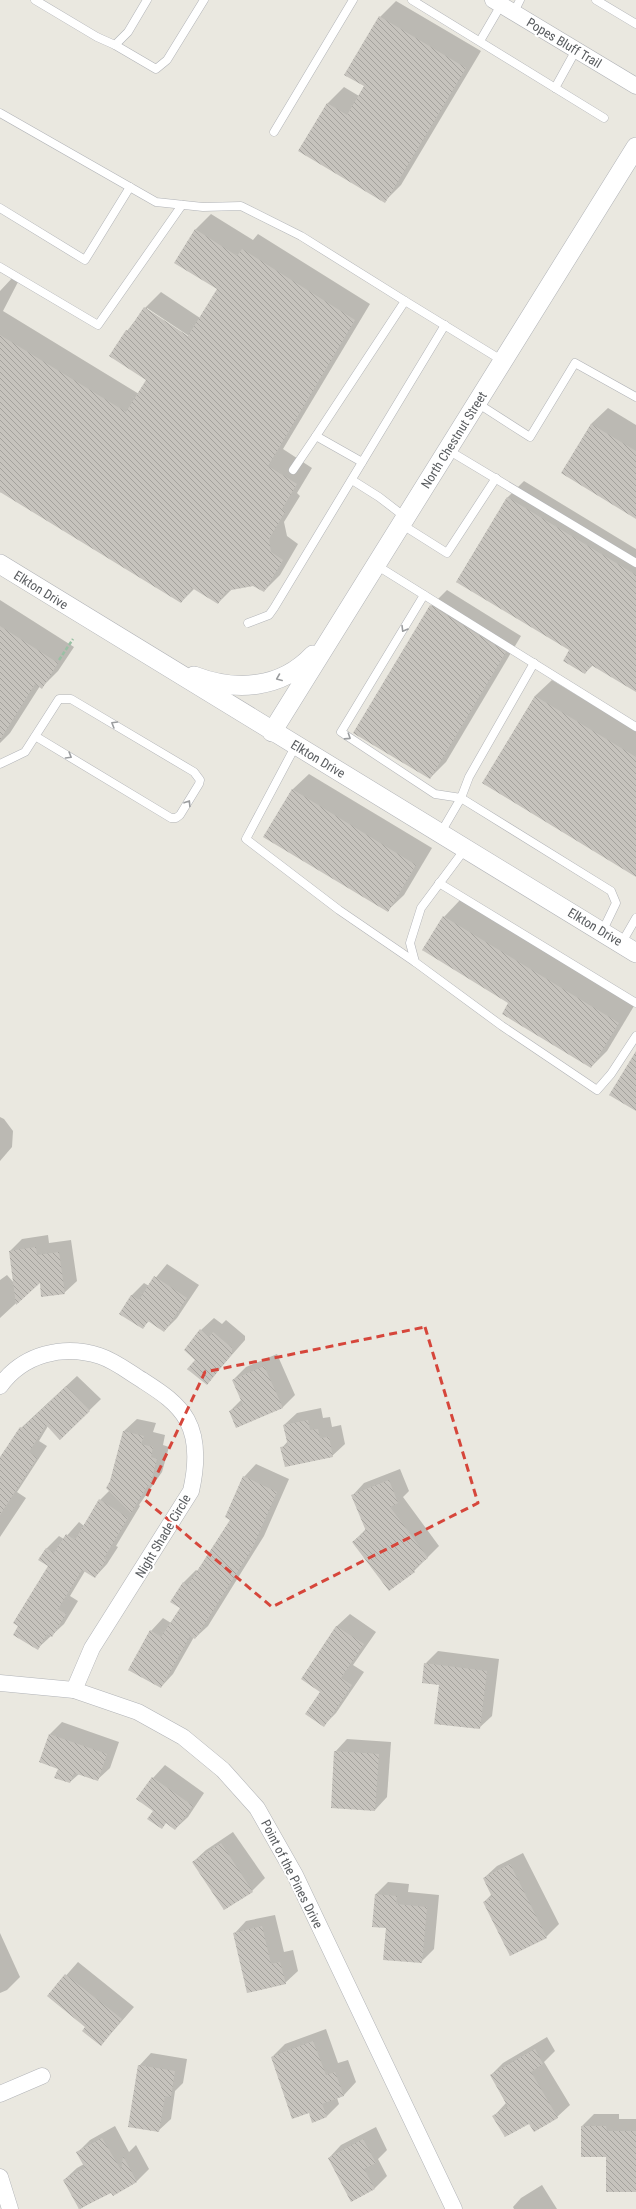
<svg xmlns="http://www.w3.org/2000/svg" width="636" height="2209" viewBox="0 0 636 2209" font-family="'Roboto Condensed',sans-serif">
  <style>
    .shadow { fill: #0003; fill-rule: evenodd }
    .building { fill: url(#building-back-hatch) }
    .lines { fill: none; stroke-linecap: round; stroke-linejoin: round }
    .service-casing { stroke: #b1b3b7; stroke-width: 9 }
    .minor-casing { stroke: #b1b3b7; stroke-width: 17 }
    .tertiary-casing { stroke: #b1b3b7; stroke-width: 20 }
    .path { stroke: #99c0a4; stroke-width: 2.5; stroke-dasharray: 4 2; stroke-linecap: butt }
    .service { stroke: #fff; stroke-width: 8 }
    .minor { stroke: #fff; stroke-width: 16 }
    .tertiary { stroke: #fff; stroke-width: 19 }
    .oneway { stroke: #9b9d9f }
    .marked { fill: none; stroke: #d6463b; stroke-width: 3; stroke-dasharray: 8 5; stroke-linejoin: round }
    .labels { text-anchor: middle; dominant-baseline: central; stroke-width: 4; stroke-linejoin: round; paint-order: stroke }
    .street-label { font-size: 13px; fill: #595c5f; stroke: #fff }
  </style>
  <defs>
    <pattern id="building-back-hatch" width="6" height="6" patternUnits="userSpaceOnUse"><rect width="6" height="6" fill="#c6c3bd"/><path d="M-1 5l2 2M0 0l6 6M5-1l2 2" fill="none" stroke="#a4a29d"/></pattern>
  </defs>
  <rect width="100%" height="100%" fill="#eae8e0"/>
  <g class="shadow">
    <polygon points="396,1 481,51 401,185 385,201 299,150 328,103 344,87 359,96 365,86 380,17"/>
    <path d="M211,214L253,240L258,234L370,304L283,449L312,468L297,493L300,496L284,522L287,536L298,544L280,575L264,591L254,585L232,589L218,603L195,588L181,602L0,491V291L14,276L19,280L3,311L139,394L147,380L127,331L145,308L161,292L200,318L218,289L195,230ZM147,308L192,338L191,340L147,310Z"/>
    <polygon points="608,408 636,425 636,518 562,473 591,424"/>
    <polygon points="524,481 636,549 636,691 593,665 585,673 570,650 457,581 508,497"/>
    <polygon points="447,590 521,636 446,762 430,778 431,606"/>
    <polygon points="0,600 74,647 58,671 42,687 40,686 10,733 0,743"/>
    <polygon points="552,680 636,731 636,876 483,783 535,696"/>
    <polygon points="309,774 432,848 404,895 387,911 292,790"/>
    <polygon points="460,900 634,1006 607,1051 591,1067 510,1002 444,917"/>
    <polygon points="0,1117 4,1119 13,1131 12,1147 0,1161"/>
    <polygon points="48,1235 49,1243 71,1240 77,1281 64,1293 40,1281 0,1318 0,1280 7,1275 14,1283 10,1251 22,1239"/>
    <polygon points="167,1264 199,1285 177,1318 164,1331 149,1321 142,1328 120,1313 132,1295 144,1283 149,1286"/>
    <polygon points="214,1318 222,1324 226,1320 245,1336 245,1340 207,1383 197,1360 201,1330"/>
    <polygon points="277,1354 295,1395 282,1408 230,1411 242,1399 233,1380 246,1367"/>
    <polygon points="77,1376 101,1399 60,1439 48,1426 39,1441 47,1446 17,1492 26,1498 0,1537 0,1460 21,1428"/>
    <polygon points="321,1408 323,1418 330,1417 332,1427 341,1425 345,1444 332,1456 282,1448 288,1441 284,1425 297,1413"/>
    <polygon points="137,1419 156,1423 153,1432 165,1435 163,1445 169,1447 162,1472 139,1505 140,1506 116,1546 118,1547 107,1564 95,1577 85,1571 70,1596 78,1601 64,1624 38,1648 49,1566 46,1549 59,1536 64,1539 79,1522 84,1526 100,1500 110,1490 124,1431"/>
    <polygon points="256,1464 289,1479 264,1536 208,1626 195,1638 194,1637 173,1674 161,1687 151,1631 163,1618 171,1623 181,1608 171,1602 184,1582 196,1570 198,1571 231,1519 244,1477"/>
    <polygon points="400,1469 409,1491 403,1497 439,1546 414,1571 353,1542 366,1529 353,1495 364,1483"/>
    <polygon points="350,1614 376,1632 353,1665 364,1672 336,1713 324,1725 321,1691 302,1678 337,1626"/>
    <polygon points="438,1651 499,1659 492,1716 479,1728 440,1684 425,1664"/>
    <polygon points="62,1722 119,1742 110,1768 97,1780 79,1774 70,1782 59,1768 50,1734"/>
    <polygon points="347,1739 391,1742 387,1797 375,1810 335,1752"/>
    <polygon points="165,1765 204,1793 188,1817 175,1829 154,1811 153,1778"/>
    <polygon points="233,1832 265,1878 252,1891 225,1909 193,1862 206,1850"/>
    <polygon points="523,1853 559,1924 546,1937 484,1902 492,1894 484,1878 497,1866"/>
    <polygon points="388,1882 409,1884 408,1892 439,1895 434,1949 421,1962 387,1927 376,1894"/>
    <polygon points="275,1915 284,1952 293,1950 298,1971 285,1983 234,1934 246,1921"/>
    <polygon points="0,1933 20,1977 7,1990 0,1993"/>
    <polygon points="78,1962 134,2007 101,2045 87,2027 48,1996"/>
    <polygon points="326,2029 338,2063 348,2060 356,2082 344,2095 337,2098 339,2104 327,2116 310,2112 272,2057 285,2044"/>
    <polygon points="547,2037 555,2051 544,2062 570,2105 557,2117 529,2122 494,2116 506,2103 491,2075 503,2063"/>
    <polygon points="151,2053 187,2059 183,2083 175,2091 171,2119 158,2131 139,2066"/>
    <polygon points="594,2114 619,2114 619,2119 636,2119 636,2191 582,2126"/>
    <polygon points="115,2126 129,2152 136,2145 149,2169 137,2181 113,2195 111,2191 80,2209 64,2180 77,2168 84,2164 78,2152 90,2140"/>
    <polygon points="376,2127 387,2150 378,2159 387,2176 375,2188 352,2200 329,2158 341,2145"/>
    <polygon points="542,2185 557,2209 514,2209 513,2207 521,2198"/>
  </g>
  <g class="building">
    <polygon points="379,16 466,68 385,203 298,151 327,103 347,115 364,86 344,75"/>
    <polygon points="195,229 237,256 242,249 355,320 268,466 297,484 282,509 285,512 269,539 271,552 283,560 264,592 253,586 226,591 218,604 192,588 181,603 0,492 0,335 126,412 146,380 109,356 126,330 128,331 144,307 188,336 217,289 174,263"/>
    <polygon points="591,424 636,451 636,519 561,473"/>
    <polygon points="507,497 636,575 636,692 591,665 585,674 563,661 569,650 456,582"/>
    <polygon points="430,605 506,652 430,779 353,733"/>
    <polygon points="0,626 58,663 42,689 35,684 0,740"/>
    <polygon points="535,696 636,757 636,877 482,783"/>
    <polygon points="292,789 416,865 388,912 263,837"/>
    <polygon points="443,916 619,1023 591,1068 502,1014 508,1003 422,950"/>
    <polygon points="636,1051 636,1111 609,1095"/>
    <polygon points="36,1247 37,1255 59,1252 65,1294 41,1297 40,1283 16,1305 9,1251"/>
    <polygon points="154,1276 187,1298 164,1332 148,1321 143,1329 119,1314 131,1295 139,1300"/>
    <polygon points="200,1329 209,1337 213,1332 232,1348 232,1354 207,1385 187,1369 195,1360 184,1350"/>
    <polygon points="264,1366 283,1408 236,1428 229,1411 243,1405 232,1380"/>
    <polygon points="66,1386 90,1411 60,1440 46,1425 29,1452 37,1458 0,1515 0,1457 20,1427 22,1428"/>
    <polygon points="308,1420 310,1430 318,1429 320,1438 329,1437 333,1457 285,1467 280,1447 288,1446 283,1425"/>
    <polygon points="123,1431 144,1436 141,1444 153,1447 151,1457 157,1459 150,1486 148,1485 131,1513 106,1488 110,1481"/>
    <polygon points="243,1476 277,1492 252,1549 195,1639 190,1636 161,1688 128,1670 150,1630 161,1637 180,1608 170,1602 183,1582 188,1585 230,1520 225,1517"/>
    <polygon points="389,1480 398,1503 390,1507 428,1558 413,1569 415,1572 389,1591 352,1542 366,1531 351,1495"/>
    <polygon points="99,1499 128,1518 104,1558 106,1560 95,1578 82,1570 58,1609 66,1614 52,1637 47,1634 38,1650 13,1635 18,1626 13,1623 48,1566 38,1560 46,1548 54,1553 66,1534 75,1540"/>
    <polygon points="336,1626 364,1644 341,1678 352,1685 324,1727 305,1714 320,1692 301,1679"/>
    <polygon points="424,1663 487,1671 480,1729 434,1724 439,1685 422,1683"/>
    <polygon points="49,1734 107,1754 98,1781 74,1773 70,1783 54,1778 58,1769 39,1762"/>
    <polygon points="334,1751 379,1754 375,1811 331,1808"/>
    <polygon points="152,1777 193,1806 175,1830 166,1823 162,1829 147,1819 153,1811 136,1799"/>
    <polygon points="221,1843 253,1892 224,1910 192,1862"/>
    <polygon points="510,1864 547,1938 510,1956 483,1902 492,1897 483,1878"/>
    <polygon points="375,1894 397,1896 396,1904 427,1907 422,1963 383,1960 386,1928 372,1927"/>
    <polygon points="262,1926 271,1964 280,1962 286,1984 247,1993 233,1933"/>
    <polygon points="65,1974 122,2019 101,2046 82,2031 85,2027 47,1996"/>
    <polygon points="313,2041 326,2075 335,2072 344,2096 322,2104 327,2117 312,2123 309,2113 292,2119 271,2057"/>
    <polygon points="535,2049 543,2064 531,2072 558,2118 534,2132 529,2124 505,2137 492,2116 508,2107 490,2075"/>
    <polygon points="138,2065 175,2071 171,2097 165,2096 159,2132 128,2127"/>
    <polygon points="581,2126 606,2126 607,2131 636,2131 636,2192 606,2192 606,2157 581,2157"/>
    <polygon points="102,2138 121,2170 123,2156 137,2182 113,2196 111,2193 79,2209 63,2180 85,2168 76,2152"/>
    <polygon points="363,2139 376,2163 364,2169 375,2189 351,2202 328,2158"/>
  </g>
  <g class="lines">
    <g class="service-casing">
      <g id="service">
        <polyline points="35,0 97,37 115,45 128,32 147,0"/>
        <polyline points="412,0 604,118"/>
        <polyline points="596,0 636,24"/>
        <polyline points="514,12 520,0"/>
        <polyline points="480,41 501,5"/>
        <polyline points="115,45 156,69 167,60 204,0"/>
        <polyline points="555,88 576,50"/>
        <polyline points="0,113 156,202 203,207 241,206 301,236 405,301 316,436 362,462"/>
        <polyline points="274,132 353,0"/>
        <polyline points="0,208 85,260 130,187"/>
        <polyline points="0,267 98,325 182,205"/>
        <polyline points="405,301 503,361"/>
        <polyline points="477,403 530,437 575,363 636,397"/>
        <polyline points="448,450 636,563"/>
        <polyline points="293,470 316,436"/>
        <polyline points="352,480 379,497 405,517"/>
        <polyline points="401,524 447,553 496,478"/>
        <polyline points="376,565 636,727"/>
        <polyline points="424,595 341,732 435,794 461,798 469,777 534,663"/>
        <polyline points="248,623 269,615 274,608 445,325"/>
        <polyline points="296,745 246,839 339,910 415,962"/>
        <polyline points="0,764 25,752 59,699 71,699 194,772 200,780 199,784 180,815 176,818 171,818 35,736"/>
        <polyline points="440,834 461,798 611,891 616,903 602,932"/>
        <polyline points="465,849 421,908 410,943 415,962 502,1026 597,1090 611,1074 636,1036"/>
        <polyline points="439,883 636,1003"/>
        <polyline points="621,944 636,918"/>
      </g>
    </g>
    <g class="minor-casing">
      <g id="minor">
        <polyline points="493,0 636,86"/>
        <path d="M0,1386C23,1354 63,1344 100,1356C115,1361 129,1372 142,1380C159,1391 177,1402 187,1420C199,1442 196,1469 191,1491L92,1648L74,1690"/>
        <polyline points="0,1683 74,1690 138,1712 183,1737 223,1770 257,1808 295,1875 454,2209"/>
        <polyline points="0,2094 42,2076"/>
        <polyline points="0,2177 10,2209"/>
      </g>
    </g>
    <g class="tertiary-casing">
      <g id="tertiary">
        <polyline points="0,564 636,953"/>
        <path d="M194,676C236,692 281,689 313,655"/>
        <polyline points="272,732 636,147"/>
      </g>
    </g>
    <polyline class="path" points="59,660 73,639"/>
    <use href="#service" class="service"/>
    <use href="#minor" class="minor"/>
    <use href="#tertiary" class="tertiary"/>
  </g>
  <defs><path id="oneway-chevron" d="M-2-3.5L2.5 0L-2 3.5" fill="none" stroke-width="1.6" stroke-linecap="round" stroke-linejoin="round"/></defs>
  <g class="oneway">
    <use href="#oneway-chevron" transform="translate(404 629) rotate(121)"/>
    <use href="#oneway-chevron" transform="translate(279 678) rotate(158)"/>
    <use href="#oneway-chevron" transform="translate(114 724) rotate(-149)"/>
    <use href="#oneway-chevron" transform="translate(348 737) rotate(33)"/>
    <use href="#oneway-chevron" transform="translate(69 756) rotate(31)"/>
    <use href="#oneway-chevron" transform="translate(188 803) rotate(-58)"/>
  </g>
  <path class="marked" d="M425,1327L478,1503L272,1607L145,1500L205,1372Z"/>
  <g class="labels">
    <g class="street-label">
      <text transform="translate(564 43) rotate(31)">Popes Bluff Trail</text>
      <text transform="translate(454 440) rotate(-58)">North Chestnut Street</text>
      <text transform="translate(41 590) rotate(32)">Elkton Drive</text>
      <text transform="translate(318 759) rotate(31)">Elkton Drive</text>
      <text transform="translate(595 927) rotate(31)">Elkton Drive</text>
      <text transform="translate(163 1536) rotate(-59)">Night Shade Circle</text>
      <text transform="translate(292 1874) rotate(63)">Point of the Pines Drive</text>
    </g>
  </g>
</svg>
